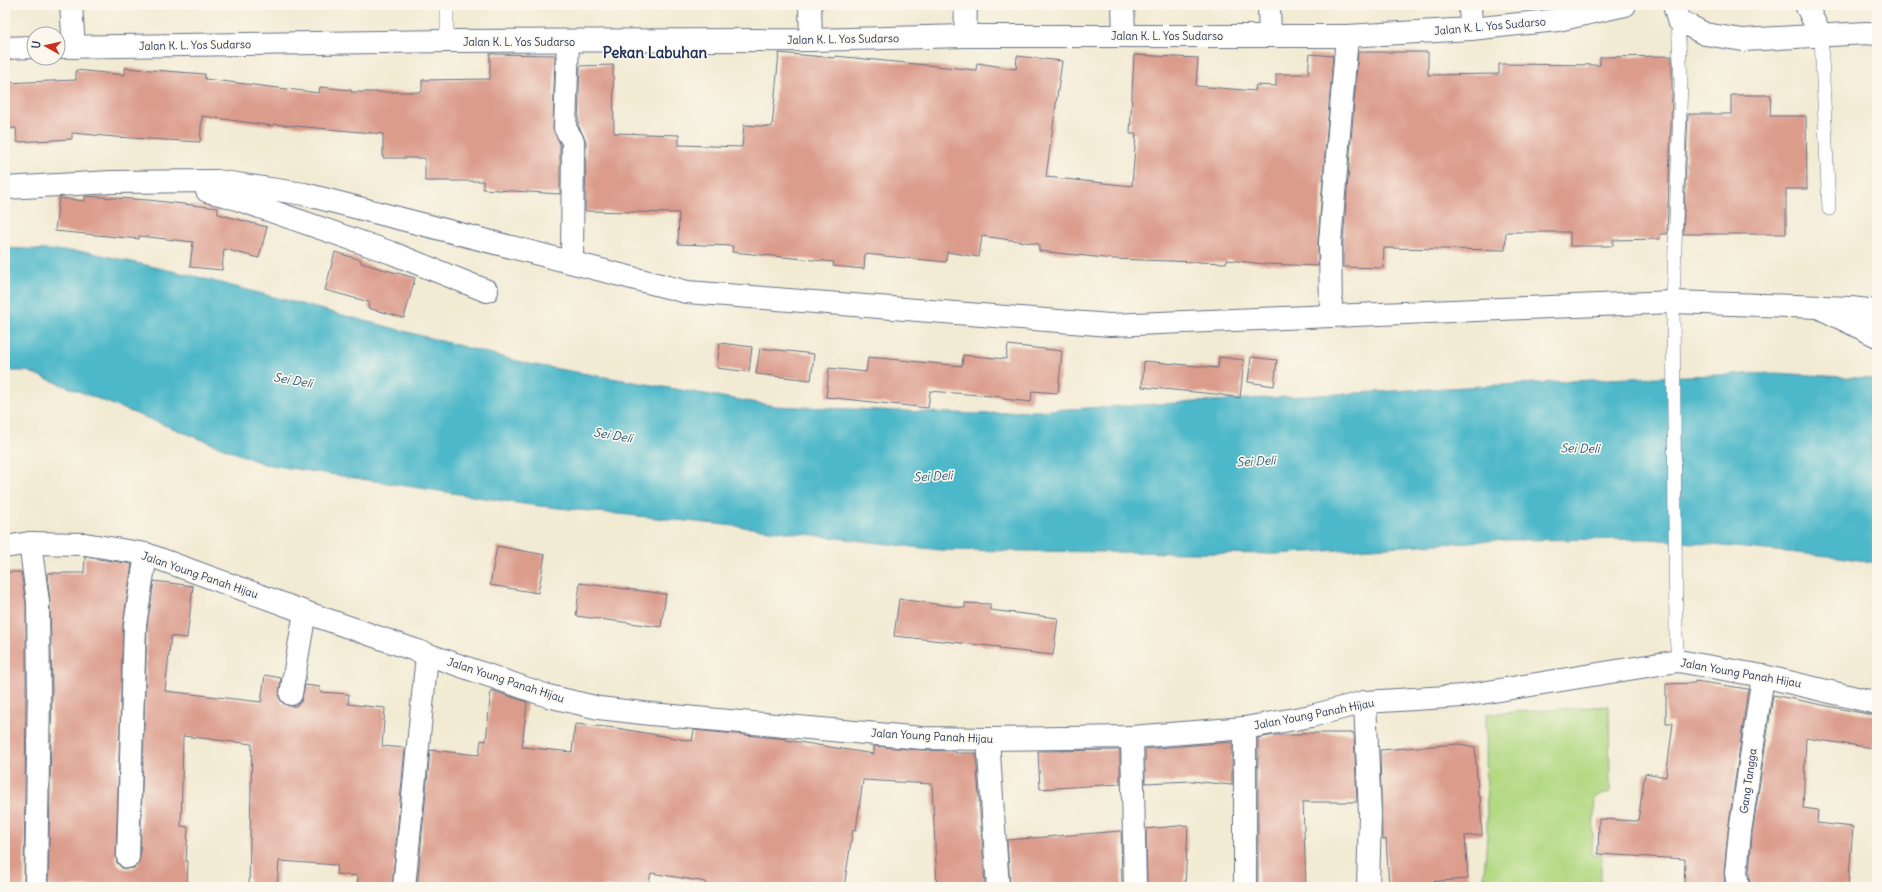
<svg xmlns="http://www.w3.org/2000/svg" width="1882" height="892" viewBox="0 0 1882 892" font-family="Delius,sans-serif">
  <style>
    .green { fill: #b3d983; stroke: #678470 }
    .water { fill: #4db8c9; stroke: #347494 }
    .building { fill: #db9c8c }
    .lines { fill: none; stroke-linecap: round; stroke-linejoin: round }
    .service-casing { stroke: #667187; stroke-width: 14 }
    .minor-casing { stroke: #667187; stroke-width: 24 }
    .tertiary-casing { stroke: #667187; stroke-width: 24 }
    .trunk-casing { stroke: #667187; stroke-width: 24 }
    .service { stroke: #fff; stroke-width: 13 }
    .minor { stroke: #fff; stroke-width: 22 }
    .tertiary { stroke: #fff; stroke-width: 22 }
    .trunk { stroke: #fff; stroke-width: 22 }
    .labels { text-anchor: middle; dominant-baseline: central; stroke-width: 3.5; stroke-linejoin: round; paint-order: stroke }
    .street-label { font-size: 11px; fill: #1b2f5e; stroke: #fbf7ec }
    .water-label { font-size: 12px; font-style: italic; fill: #2a587e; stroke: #fbf7ec }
    .district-label { font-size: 15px; font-weight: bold; fill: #1b2f5e; stroke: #fbf7ec }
  </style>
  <rect width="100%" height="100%" fill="#fbf7ec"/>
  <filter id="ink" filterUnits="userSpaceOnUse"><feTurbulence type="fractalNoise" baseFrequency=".025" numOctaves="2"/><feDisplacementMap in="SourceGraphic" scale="8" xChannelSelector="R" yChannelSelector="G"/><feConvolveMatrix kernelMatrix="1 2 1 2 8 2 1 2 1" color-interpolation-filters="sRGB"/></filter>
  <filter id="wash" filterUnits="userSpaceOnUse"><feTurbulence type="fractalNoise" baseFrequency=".012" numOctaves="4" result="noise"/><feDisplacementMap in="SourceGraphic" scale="16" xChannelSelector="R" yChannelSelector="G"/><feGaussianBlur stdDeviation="0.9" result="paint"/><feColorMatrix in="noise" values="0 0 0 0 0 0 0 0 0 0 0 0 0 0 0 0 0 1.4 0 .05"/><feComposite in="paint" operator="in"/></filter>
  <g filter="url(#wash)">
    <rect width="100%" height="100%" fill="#f2ebd4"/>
    <polygon class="green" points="1609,706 1610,792 1595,797 1592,855 1602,856 1600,887 1483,887 1487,837 1486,714"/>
    <polygon class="water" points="5,248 88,252 194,276 529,364 775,406 979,414 1627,378 1776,373 1877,379 1877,563 1839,557 1651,539 1502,540 1275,554 940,550 735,526 530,505 264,464 27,371 5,371"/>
    <g id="blocks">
      <g class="building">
        <polygon points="1358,52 1428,52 1428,75 1499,74 1499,64 1600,65 1600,57 1672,56 1672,96 1667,234 1660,234 1660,239 1613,240 1613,246 1570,246 1570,232 1506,232 1505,250 1384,248 1383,268 1343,267 1343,242"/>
        <polygon points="779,53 835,58 835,56 976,70 977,63 1016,69 1017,56 1062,61 1046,177 1132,186 1136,134 1130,134 1134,55 1198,58 1196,86 1255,91 1256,85 1276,86 1276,74 1308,74 1310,54 1333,56 1318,241 1318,266 1265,264 1227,260 1226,263 1114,259 1039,251 1039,244 982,236 979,257 947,252 946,262 865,254 864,269 833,266 834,262 732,252 733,246 678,244 679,213 585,211 586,141 578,125 580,66 613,65 614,133 679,135 679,145 742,147 744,125 772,127"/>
        <polygon points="490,54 555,55 553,128 560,144 560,194 483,189 483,181 425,181 425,158 383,158 383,134 273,124 273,126 202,116 200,142 115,137 72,133 72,139 17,142 16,128 5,129 5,83 76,80 76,70 125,75 125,68 205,74 205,79 319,93 320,87 351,90 351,92 422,92 422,80 490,79"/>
        <polygon points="1731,95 1771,95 1770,116 1806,116 1807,189 1786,189 1786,234 1683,234 1688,114 1731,114"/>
        <polygon points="85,196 148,200 218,208 218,214 267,227 259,258 224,249 222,270 190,267 193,242 139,236 139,239 55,231 59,198 85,201"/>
        <polygon points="335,252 361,260 361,263 415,278 404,318 368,308 369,302 325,290"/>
        <polygon points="720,343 752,347 749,372 717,368"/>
        <polygon points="1008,345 1062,351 1058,393 1032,391 1031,402 1003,399 1003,397 930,391 928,408 826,397 829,368 866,372 868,357 962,366 963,355 1006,359"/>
        <polygon points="760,348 814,354 811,380 756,374"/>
        <polygon points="1219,357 1244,360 1240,398 1215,394 1142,387 1144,361 1218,368"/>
        <polygon points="1251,357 1277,360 1274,386 1248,382"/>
        <polygon points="497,546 545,555 538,593 490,585"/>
        <polygon points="85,557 132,564 123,625 116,857 117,863 122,868 127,869 134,868 138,864 140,857 147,626 154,581 193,586 187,638 171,636 165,691 261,702 265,675 281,678 279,698 283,703 289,706 296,706 301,702 305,685 320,687 320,692 349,694 348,704 385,708 382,746 405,748 392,887 357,887 358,876 336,874 337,865 279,861 277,887 249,887 252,744 183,736 181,826 188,827 186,861 188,861 187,887 48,887 52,692 50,602 47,573 84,573"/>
        <polygon points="5,572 21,572 26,603 26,692 24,887 5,887"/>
        <polygon points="580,583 666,594 661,627 576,616"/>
        <polygon points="899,599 965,608 965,603 990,604 990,610 1058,618 1053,655 999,649 1000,647 894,636"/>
        <polygon points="1695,681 1748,689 1728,831 1724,872 1725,887 1684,887 1685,859 1598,854 1599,819 1638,821 1645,773 1666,777 1673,723 1666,723 1666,684 1695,683"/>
        <polygon points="491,690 527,702 522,747 572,752 575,724 616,728 692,741 694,730 786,739 786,740 874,754 874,746 921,750 955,751 955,753 976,753 985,887 937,887 932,784 863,780 856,830 853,829 844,887 705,887 706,882 651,873 648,887 417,887 430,750 479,755 481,740 486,741"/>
        <polygon points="1773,695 1877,716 1877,744 1874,744 1873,748 1806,738 1803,808 1818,810 1817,823 1853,827 1848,887 1750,887 1749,873 1752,834"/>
        <polygon points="1301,733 1354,733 1357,802 1303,802 1306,886 1258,887 1258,738 1274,735 1301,735"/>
        <polygon points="1232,742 1232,785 1191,781 1145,783 1145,749"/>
        <polygon points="1459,744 1475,747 1478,796 1480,796 1482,835 1465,836 1468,879 1428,882 1428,887 1389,887 1386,839 1382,839 1380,750"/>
        <polygon points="1120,750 1120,784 1040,789 1038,751"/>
        <polygon points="1188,825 1185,887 1147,887 1146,829"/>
        <polygon points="1121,831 1122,887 1010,887 1007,840"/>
      </g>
    </g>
  </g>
  <g filter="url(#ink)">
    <use href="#blocks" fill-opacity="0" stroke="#667187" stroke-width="1"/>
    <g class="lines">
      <g class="service-casing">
        <g id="service">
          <polyline points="447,5 447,41"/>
          <polyline points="1821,36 1829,209"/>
          <polyline points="1678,661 1676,634 1673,302 1681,82 1678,20"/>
        </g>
      </g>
      <g class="minor-casing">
        <g id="minor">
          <polyline points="71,5 74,47"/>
          <polyline points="810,5 811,40"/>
          <polyline points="1123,5 1124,36"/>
          <polyline points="1269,5 1270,36"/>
          <polyline points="1470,5 1471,29"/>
          <polyline points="1674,5 1678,20 1705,34 1743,40 1866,33 1877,34"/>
          <polyline points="568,42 565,128 573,141 572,262"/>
          <polyline points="5,188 111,182 217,181 304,194 687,292 1110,325 1673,302 1851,308 1877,311"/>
          <polyline points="207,191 228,196 392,253 487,291"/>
          <polyline points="1822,309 1877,336"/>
          <polyline points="1331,315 1330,242 1347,36"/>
          <polyline points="30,543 38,602 39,692 36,887"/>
          <polyline points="291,694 305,612"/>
          <polyline points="1365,702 1370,814 1368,887"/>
          <polyline points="1132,737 1135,887"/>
          <polyline points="988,739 998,887"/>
          <polyline points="128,857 135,625 146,554"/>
          <polyline points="404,887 427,655"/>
          <polyline points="1245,887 1245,728"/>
          <polyline points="1738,887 1736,873 1740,832 1763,676"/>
        </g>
      </g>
      <g class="tertiary-casing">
        <g id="tertiary">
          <polyline points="965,36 966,5"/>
          <polyline points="5,547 30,543 85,544 146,554 305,612 548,696 599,708 651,714 922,738 988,739 1132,737 1245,728 1311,716 1365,702 1463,696 1678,661 1763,676 1877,703"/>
        </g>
      </g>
      <g class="trunk-casing">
        <g id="trunk">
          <polyline points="1806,5 1821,36"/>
          <polyline points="58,47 447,41 811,40 965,36 1347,36 1471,29 1558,20 1625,5"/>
          <polyline points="5,48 34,47"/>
        </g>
      </g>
      <use href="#service" class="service"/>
      <use href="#minor" class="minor"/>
      <use href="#tertiary" class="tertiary"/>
      <use href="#trunk" class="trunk"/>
    </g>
  </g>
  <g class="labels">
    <g class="street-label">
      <text transform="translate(1490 26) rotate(-5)">Jalan K. L. Yos Sudarso</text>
      <text x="1167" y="36">Jalan K. L. Yos Sudarso</text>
      <text transform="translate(843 39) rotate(-1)">Jalan K. L. Yos Sudarso</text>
      <text x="519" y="42">Jalan K. L. Yos Sudarso</text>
      <text transform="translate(195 45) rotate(-1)">Jalan K. L. Yos Sudarso</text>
      <text transform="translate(200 575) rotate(19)">Jalan Young Panah Hijau</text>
      <text transform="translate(1741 673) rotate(10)">Jalan Young Panah Hijau</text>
      <text transform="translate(506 680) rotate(18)">Jalan Young Panah Hijau</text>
      <text transform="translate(1314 714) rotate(-11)">Jalan Young Panah Hijau</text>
      <text transform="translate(932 736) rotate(3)">Jalan Young Panah Hijau</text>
      <text transform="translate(1748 781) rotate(-82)">Gang Tangga</text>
    </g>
    <g class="water-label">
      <text transform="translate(293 380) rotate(10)">Sei Deli</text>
      <text transform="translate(613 435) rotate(10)">Sei Deli</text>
      <text transform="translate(1580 448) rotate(1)">Sei Deli</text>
      <text transform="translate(1256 461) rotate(-3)">Sei Deli</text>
      <text transform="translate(933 476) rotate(-3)">Sei Deli</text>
    </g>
    <g class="district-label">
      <text x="655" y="52">Pekan Labuhan</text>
    </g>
  </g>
  <rect width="1882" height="892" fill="none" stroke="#fbf7ec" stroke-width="20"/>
  <g transform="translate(46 46) rotate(278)"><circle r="19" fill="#fbf7ec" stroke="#a1a7b3"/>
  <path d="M0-3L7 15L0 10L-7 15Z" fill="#c8321e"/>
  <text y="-6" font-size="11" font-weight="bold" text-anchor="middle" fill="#1b2f5e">U</text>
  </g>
</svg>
